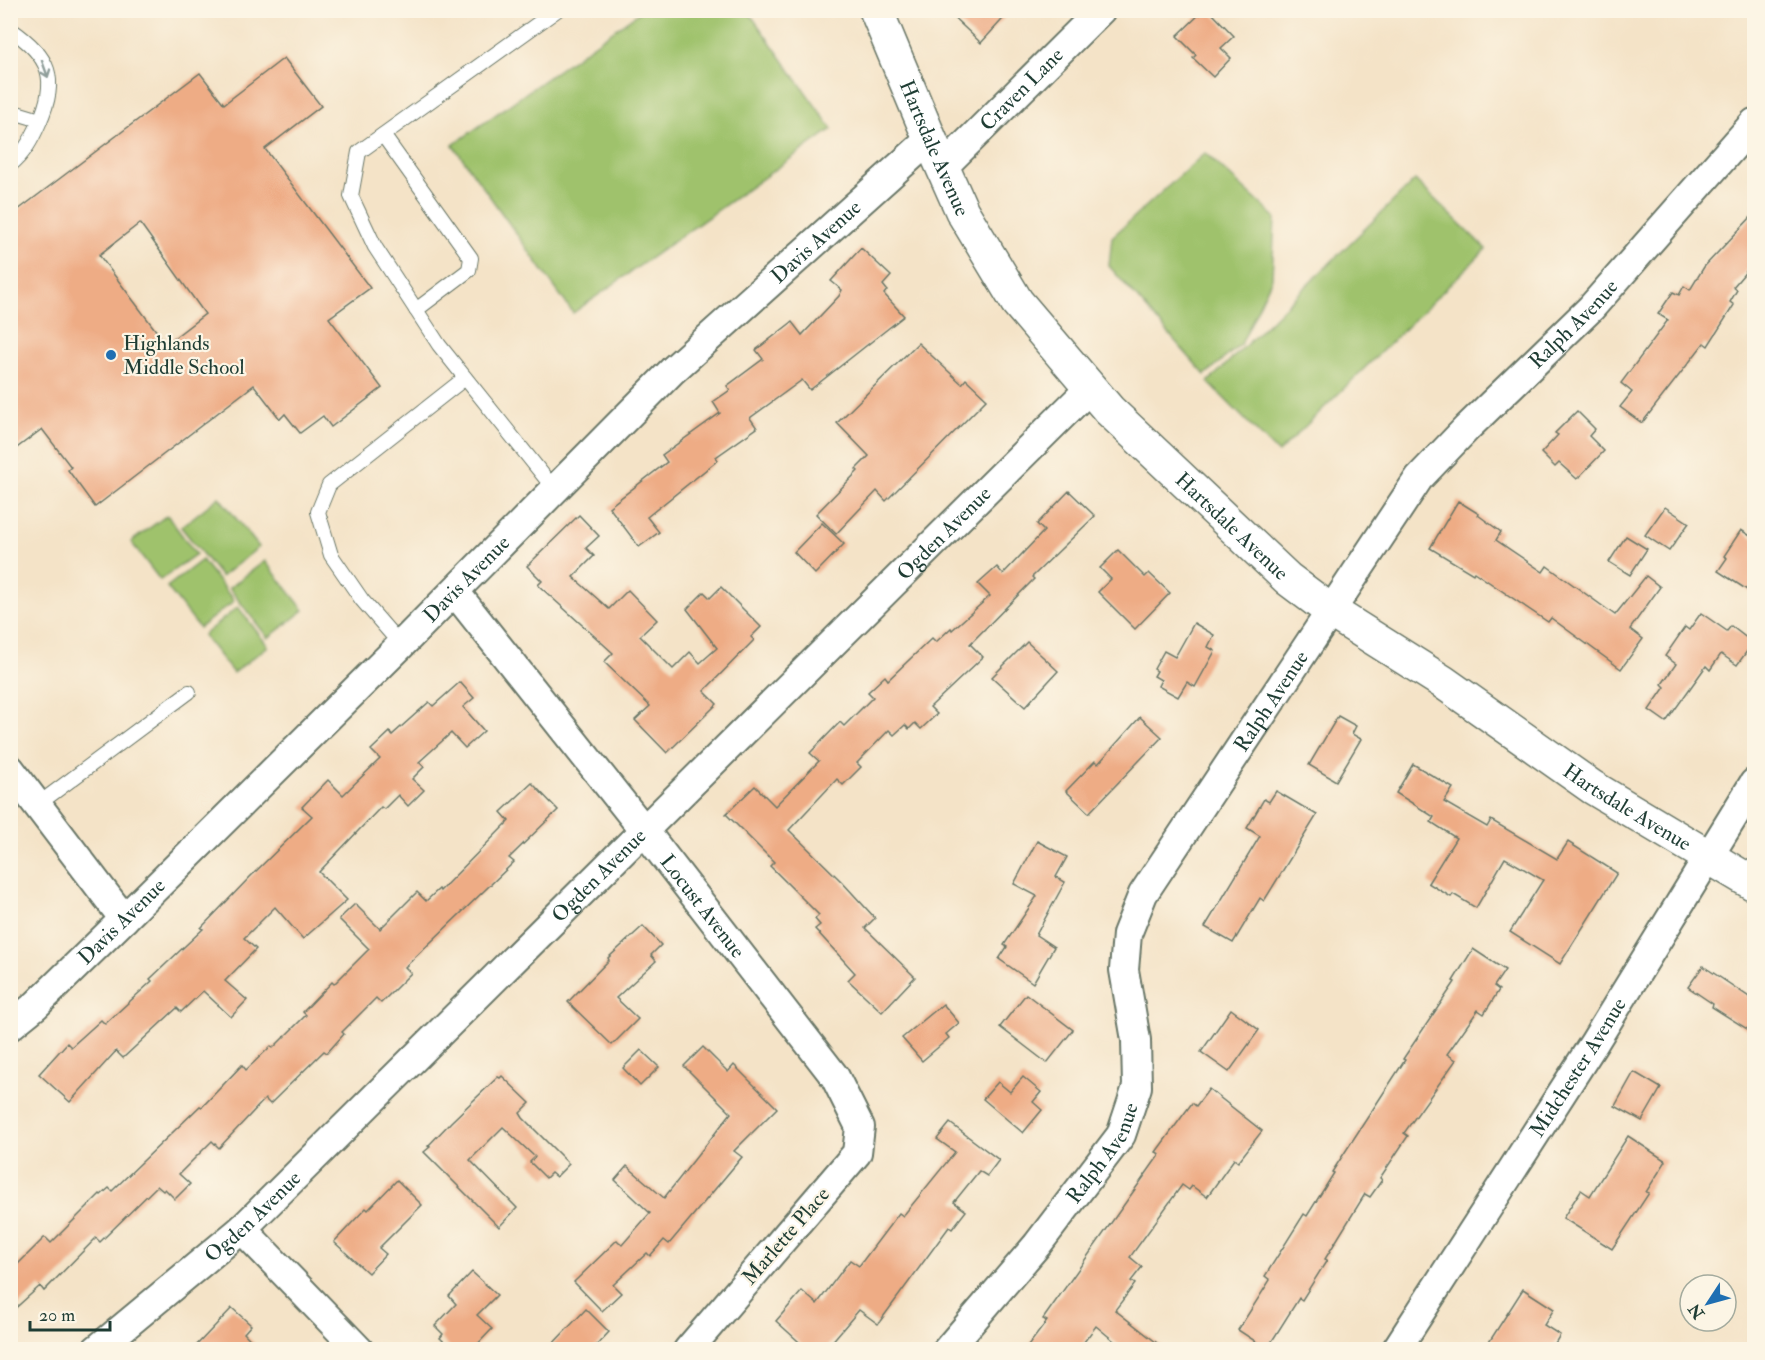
<svg xmlns="http://www.w3.org/2000/svg" width="1765" height="1360" viewBox="0 0 1765 1360" font-family="'IM FELL Double Pica',serif">
  <style>
    .green { fill: #9fc26c; stroke: #5f8050; stroke-width: 1.5 }
    .building { fill: #eeac85; fill-rule: evenodd }
    .lines { fill: none; stroke-linecap: round; stroke-linejoin: round }
    .service-casing { stroke: #6a7767; stroke-width: 16 }
    .minor-casing { stroke: #6a7767; stroke-width: 32 }
    .tertiary-casing { stroke: #6a7767; stroke-width: 36 }
    .service { stroke: #fff; stroke-width: 14 }
    .minor { stroke: #fff; stroke-width: 28 }
    .tertiary { stroke: #fff; stroke-width: 33 }
    .oneway { stroke: #8f9e9a }
    .poi-dot { fill: #1f6fb2; stroke: #fcf5e5; stroke-width: 2 }
    .labels { text-anchor: middle; dominant-baseline: central; stroke-width: 4.5; stroke-linejoin: round; paint-order: stroke }
    .street-label { font-size: 21px; fill: #1f3d34; stroke: #fcf5e5 }
    .poi-label { font-size: 21px; fill: #1f3d34; stroke: #fcf5e5; text-anchor: start }
  </style>
  <rect width="100%" height="100%" fill="#fcf5e5"/>
  <filter id="ink" filterUnits="userSpaceOnUse"><feTurbulence type="fractalNoise" baseFrequency=".0167" numOctaves="2"/><feDisplacementMap in="SourceGraphic" scale="12" xChannelSelector="R" yChannelSelector="G"/><feConvolveMatrix kernelMatrix="1 2 1 2 8 2 1 2 1" color-interpolation-filters="sRGB"/></filter>
  <filter id="wash" filterUnits="userSpaceOnUse"><feTurbulence type="fractalNoise" baseFrequency=".008" numOctaves="4" result="noise"/><feDisplacementMap in="SourceGraphic" scale="24" xChannelSelector="R" yChannelSelector="G"/><feGaussianBlur stdDeviation="1.35" result="paint"/><feColorMatrix in="noise" values="0 0 0 0 0 0 0 0 0 0 0 0 0 0 0 0 0 1.4 0 .05"/><feComposite in="paint" operator="in"/></filter>
  <g filter="url(#wash)">
    <rect width="100%" height="100%" fill="#f4e3c7"/>
    <g class="green">
      <polygon points="641,11 748,11 832,129 573,313 453,145"/>
      <polygon points="1205,153 1275,217 1272,278 1241,344 1205,375 1109,266 1112,237"/>
      <polygon points="1415,180 1486,249 1278,453 1208,382"/>
      <polygon points="219,497 259,547 221,577 181,527"/>
      <polygon points="167,515 196,554 160,580 131,542"/>
      <polygon points="202,560 234,601 199,628 167,587"/>
      <polygon points="265,561 304,610 268,638 229,588"/>
      <polygon points="238,607 268,646 233,673 203,635"/>
    </g>
    <g id="blocks">
      <g class="building">
        <polygon points="946,10 1011,10 981,43"/>
        <polygon points="1204,10 1209,10 1234,36 1221,48 1231,58 1213,77 1193,58 1196,55 1177,36"/>
        <path d="M284,58L321,106L265,149L370,288L329,318L382,388L331,427L323,416L300,433L285,414L280,419L254,385L95,507L68,470L71,467L42,429L10,453V216L200,73L224,104ZM140,223L205,314L166,344L99,255Z"/>
        <polygon points="1755,213 1755,261 1733,287 1737,290 1730,302 1734,305 1708,346 1704,343 1642,423 1620,407 1632,392 1621,383 1668,320 1658,314 1673,292 1679,295 1684,286 1690,290 1704,267"/>
        <polygon points="861,248 891,276 883,285 887,290 884,294 904,316 810,390 802,380 750,418 757,428 716,457 718,460 647,517 659,532 639,547 609,507 667,462 662,455 720,413 713,402 730,390 727,386 763,359 756,350 792,322 802,335 839,296 842,290 831,281"/>
        <polygon points="918,343 962,384 966,379 987,399 886,501 877,491 836,534 816,514 858,471 856,469 869,456 837,423"/>
        <polygon points="1577,411 1595,429 1589,436 1604,451 1577,479 1559,463 1555,467 1541,453 1558,435 1555,433"/>
        <polygon points="1069,491 1095,516 1032,577 1034,579 970,644 983,657 930,707 937,714 921,729 915,723 909,729 905,725 894,735 889,730 857,763 861,767 843,785 837,779 789,830 842,882 875,918 865,928 915,977 882,1012 848,980 855,973 815,929 820,925 815,919 819,915 770,866 774,862 726,814 755,786 775,806 819,761 810,753 840,722 844,726 873,697 868,692 885,676 888,680 932,638 936,642 951,628 952,630 990,596 978,584 997,567 1003,574 1044,531 1037,524"/>
        <polygon points="1458,501 1479,514 1478,515 1501,532 1496,540 1543,572 1547,566 1615,615 1646,576 1660,587 1630,629 1643,639 1621,669 1551,618 1548,622 1474,572 1473,574 1430,548"/>
        <polygon points="1665,507 1689,523 1669,551 1645,535"/>
        <polygon points="579,515 599,536 586,548 594,556 573,577 609,609 628,590 657,620 640,636 673,669 690,652 700,663 717,648 687,609 704,592 710,598 721,587 761,627 751,637 754,640 704,691 717,704 667,753 635,720 650,706 604,662 613,653 538,585 542,581 527,566"/>
        <polygon points="822,523 844,544 815,574 794,552"/>
        <polygon points="1741,530 1755,539 1755,595 1718,571 1727,558 1724,556"/>
        <polygon points="1626,536 1647,549 1630,575 1609,562"/>
        <polygon points="1118,550 1145,577 1149,573 1170,593 1135,629 1098,592 1111,579 1100,568"/>
        <polygon points="1701,613 1727,631 1731,626 1753,643 1737,665 1721,654 1710,670 1706,666 1666,722 1649,710 1665,687 1662,684 1676,664 1665,656 1685,627 1689,630"/>
        <polygon points="1194,623 1214,635 1208,647 1215,651 1195,687 1187,682 1178,697 1158,686 1161,680 1154,676 1157,671 1154,669 1164,651 1175,657"/>
        <polygon points="1027,642 1058,671 1025,707 992,677"/>
        <polygon points="460,682 474,698 463,707 484,731 465,748 451,733 419,762 424,767 412,779 424,790 408,806 398,795 384,809 381,807 319,872 347,900 303,939 275,907 244,938 256,949 225,981 247,1000 231,1017 203,991 181,1012 177,1008 123,1058 116,1051 70,1102 39,1074 67,1043 71,1047 101,1020 105,1024 152,981 150,979 203,929 201,928 250,877 312,816 302,807 328,780 343,795 380,759 371,750 390,732 392,735 429,702 433,706"/>
        <polygon points="1338,716 1356,726 1352,734 1361,739 1336,781 1309,765"/>
        <polygon points="1140,717 1162,737 1089,813 1066,791 1095,761 1098,764"/>
        <polygon points="1413,764 1453,788 1444,802 1487,827 1491,820 1557,859 1568,842 1617,873 1560,964 1510,932 1543,880 1505,858 1476,908 1453,894 1451,897 1428,883 1456,838 1431,822 1434,817 1396,793"/>
        <polygon points="532,783 558,810 509,858 514,862 405,967 411,973 381,1003 376,998 342,1032 344,1034 327,1053 324,1051 270,1104 265,1099 219,1148 212,1141 179,1174 190,1184 175,1199 165,1189 163,1191 157,1186 100,1242 96,1238 44,1291 40,1286 10,1313 10,1272 44,1238 46,1238 51,1243 100,1194 101,1195 109,1188 112,1191 200,1106 202,1107 242,1065 246,1070 271,1046 273,1048 306,1015 303,1012 332,982 334,984 369,949 339,919 355,904 380,929 417,892 426,901 439,889 440,891 509,821 501,812"/>
        <polygon points="1276,791 1317,815 1264,901 1260,898 1233,943 1205,927 1260,836 1247,828 1264,799 1269,802"/>
        <polygon points="1037,841 1067,857 1056,877 1065,882 1036,935 1054,947 1033,983 999,959 1007,947 1004,945 1037,896 1014,884"/>
        <polygon points="643,926 661,945 651,955 656,961 616,998 638,1019 612,1045 568,1002 609,960 608,958"/>
        <polygon points="1473,949 1505,970 1494,986 1499,990 1484,1014 1478,1010 1447,1054 1456,1060 1404,1133 1408,1136 1380,1178 1382,1180 1370,1197 1365,1194 1325,1259 1327,1260 1302,1300 1299,1298 1267,1349 1238,1330 1270,1280 1265,1276 1304,1214 1307,1216 1334,1173 1332,1172 1405,1060 1403,1059 1455,982 1453,981"/>
        <polygon points="1703,966 1755,1001 1755,1034 1712,1007 1713,1004 1688,987"/>
        <polygon points="1026,994 1073,1030 1047,1063 1000,1027"/>
        <polygon points="943,1004 959,1023 946,1034 949,1038 922,1061 902,1038"/>
        <polygon points="1231,1009 1259,1030 1229,1072 1201,1052"/>
        <polygon points="703,1047 728,1072 734,1065 777,1108 734,1151 742,1157 669,1244 664,1240 650,1256 647,1253 613,1285 621,1293 602,1311 574,1282 617,1240 622,1245 650,1213 615,1180 627,1166 664,1198 731,1113 684,1066"/>
        <polygon points="641,1050 659,1067 640,1086 623,1068"/>
        <polygon points="1634,1072 1661,1088 1642,1121 1615,1106"/>
        <polygon points="502,1076 530,1103 520,1113 523,1118 569,1164 556,1177 551,1173 546,1178 530,1162 535,1157 503,1127 470,1160 517,1208 499,1227 424,1152 430,1147 428,1146 451,1122 498,1077 500,1078"/>
        <polygon points="1023,1077 1041,1092 1033,1102 1042,1110 1023,1133 983,1099 998,1082 1010,1092"/>
        <polygon points="1209,1089 1262,1131 1238,1162 1234,1159 1207,1197 1192,1186 1189,1190 1182,1185 1130,1257 1142,1267 1131,1281 1135,1284 1115,1310 1166,1350 1125,1350 1096,1326 1078,1350 1025,1350 1047,1321 1043,1319 1160,1154 1156,1152 1192,1103 1196,1106"/>
        <polygon points="950,1123 999,1160 987,1176 979,1171 954,1202 966,1211 952,1229 949,1227 878,1324 859,1310 825,1350 808,1350 776,1321 802,1291 817,1304 850,1260 859,1266 899,1213 903,1216 955,1152 937,1139"/>
        <polygon points="1628,1136 1666,1161 1646,1192 1649,1193 1612,1249 1563,1218 1581,1190 1590,1196"/>
        <polygon points="397,1180 422,1205 379,1248 386,1254 368,1273 334,1242 366,1208 368,1210"/>
        <polygon points="472,1272 497,1295 477,1315 492,1329 472,1350 453,1350 440,1338 443,1334 435,1326 456,1304 449,1296"/>
        <polygon points="1523,1289 1554,1309 1544,1325 1560,1335 1551,1350 1484,1350"/>
        <polygon points="232,1308 251,1325 244,1333 260,1350 192,1350"/>
        <polygon points="586,1309 609,1332 592,1350 547,1350"/>
      </g>
    </g>
  </g>
  <g filter="url(#ink)">
    <use href="#blocks" fill-opacity="0" stroke="#6a7767" stroke-width="1.5"/>
    <g class="lines">
      <g class="service-casing">
        <g id="service">
          <path d="M10,29C50,56 59,79 39,123C32,139 24,154 10,165"/>
          <polyline points="10,111 40,120"/>
          <polyline points="383,135 471,258 469,270 416,310"/>
          <polyline points="555,490 439,345 375,247 351,196 359,152 557,10"/>
          <polyline points="401,645 362,600 331,555 318,512 329,485 465,378"/>
          <polyline points="37,805 189,692"/>
        </g>
      </g>
      <g class="minor-casing">
        <g id="minor">
          <path id="s1" d="M942,168L1101,10"/>
          <path id="s2" d="M455,592L643,829L835,1077L860,1127L857,1153L688,1350"/>
          <polyline points="10,769 124,919"/>
          <path id="s3" d="M10,1026L36,1005L124,919L401,645L673,370L930,139"/>
          <polyline points="242,1229 359,1350"/>
          <path id="s4" d="M96,1350L242,1229L1090,388"/>
          <path id="s5" d="M947,1350L1037,1245L1121,1135L1137,1087L1136,1040L1124,970L1127,934L1143,894L1419,478L1467,428L1591,308L1754,123"/>
          <path id="s6" d="M1396,1350L1594,1043L1754,783"/>
        </g>
      </g>
      <g class="tertiary-casing">
        <g id="tertiary">
          <path id="s7" d="M876,10L930,139L962,211L1017,302L1109,410L1288,579L1332,612L1443,682L1592,787L1754,884"/>
        </g>
      </g>
      <use href="#service" class="service"/>
      <use href="#minor" class="minor"/>
      <use href="#tertiary" class="tertiary"/>
    </g>
    <defs><path id="oneway-shaft" d="M-6 0H5M1.5-3L5.5 0L1.5 3" fill="none" stroke-width="1.6" stroke-linecap="round" stroke-linejoin="round" transform="scale(1.5)"/></defs>
    <use class="oneway" href="#oneway-shaft" transform="translate(45 69) rotate(70)"/>
  </g>
  <circle class="poi-dot" cx="111" cy="355" r="6"/>
  <g class="labels">
    <g class="street-label">
      <text stroke="none"><textPath href="#s1" startOffset="112">Craven Lane</textPath></text>
      <text stroke="none"><textPath href="#s7" startOffset="150">Hartsdale Avenue</textPath></text>
      <text stroke="none"><textPath href="#s3" startOffset="1125">Davis Avenue</textPath></text>
      <text stroke="none"><textPath href="#s5" startOffset="1242">Ralph Avenue</textPath></text>
      <text stroke="none"><textPath href="#s7" startOffset="636">Hartsdale Avenue</textPath></text>
      <text stroke="none"><textPath href="#s4" startOffset="1178">Ogden Avenue</textPath></text>
      <text stroke="none"><textPath href="#s3" startOffset="639">Davis Avenue</textPath></text>
      <text stroke="none"><textPath href="#s5" startOffset="756">Ralph Avenue</textPath></text>
      <text stroke="none"><textPath href="#s7" startOffset="1122">Hartsdale Avenue</textPath></text>
      <text stroke="none"><textPath href="#s4" startOffset="692">Ogden Avenue</textPath></text>
      <text stroke="none"><textPath href="#s2" startOffset="400">Locust Avenue</textPath></text>
      <text stroke="none"><textPath href="#s3" startOffset="153">Davis Avenue</textPath></text>
      <text stroke="none"><textPath href="#s6" startOffset="336">Midchester Avenue</textPath></text>
      <text stroke="none"><textPath href="#s5" startOffset="252">Ralph Avenue</textPath></text>
      <text stroke="none"><textPath href="#s4" startOffset="206">Ogden Avenue</textPath></text>
      <text transform="translate(786 1236) rotate(-49)">Marlette Place</text>
    </g>
    <g class="poi-label">
      <text x="123" y="343">Highlands<tspan x="123" dy="24">Middle School</tspan></text>
    </g>
  </g>
  <rect width="1765" height="1360" fill="none" stroke="#fcf5e5" stroke-width="36"/>
  <g transform="translate(1708 1303) rotate(234)"><circle r="28" fill="#fcf5e5" stroke="#a4ab9e" stroke-width="1.5"/>
  <path d="M0-4.5L10 22L0 15L-10 22Z" fill="#1f6fb2"/>
  <text y="-9" font-size="16" font-weight="bold" text-anchor="middle" fill="#1f3d34">N</text>
  </g>
  <path d="M30 1321v9h80v-9" fill="none" stroke="#1f3d34" stroke-width="3"/>
  <text x="39" y="1321" font-size="18" fill="#1f3d34" stroke="#fcf5e5" stroke-width="4.5" paint-order="stroke">20 m</text>
</svg>
